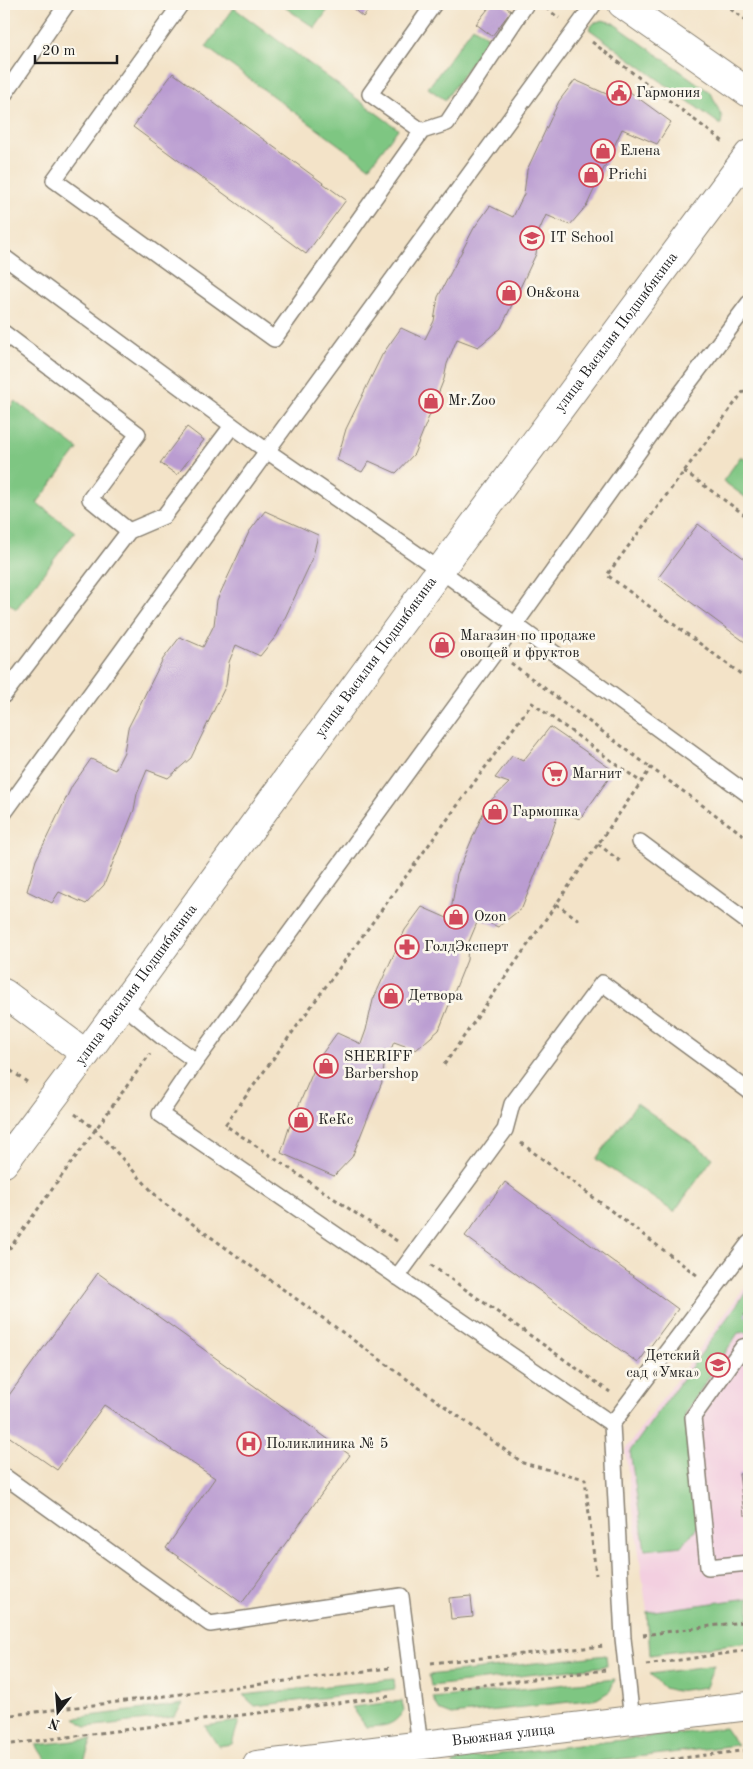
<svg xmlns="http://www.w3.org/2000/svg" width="753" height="1769" viewBox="0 0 753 1769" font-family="'Old Standard TT',serif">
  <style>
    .built { fill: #f3cfe0 }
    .green { fill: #7ec682; stroke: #4d714f }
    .building { fill: #ba9cd1 }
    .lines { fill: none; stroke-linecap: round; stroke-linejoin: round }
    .lane-casing { stroke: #888072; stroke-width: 18 }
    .street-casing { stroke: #888072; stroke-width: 30 }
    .secondary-casing { stroke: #888072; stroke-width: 30 }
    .path { stroke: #888072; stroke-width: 3; stroke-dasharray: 4 4; stroke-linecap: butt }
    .lane { stroke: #fff; stroke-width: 15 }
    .street { stroke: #fff; stroke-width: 28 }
    .secondary { stroke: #fff; stroke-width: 28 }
    .labels { text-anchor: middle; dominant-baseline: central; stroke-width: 5; stroke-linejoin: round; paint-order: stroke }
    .poi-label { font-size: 15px; fill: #1c1c1c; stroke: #fbf7ec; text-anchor: start }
    .street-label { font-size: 15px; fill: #1c1c1c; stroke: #fbf7ec }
  </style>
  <rect width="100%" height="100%" fill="#fbf7ec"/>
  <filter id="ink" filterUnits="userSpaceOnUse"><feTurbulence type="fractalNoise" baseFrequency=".02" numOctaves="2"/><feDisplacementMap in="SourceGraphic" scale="10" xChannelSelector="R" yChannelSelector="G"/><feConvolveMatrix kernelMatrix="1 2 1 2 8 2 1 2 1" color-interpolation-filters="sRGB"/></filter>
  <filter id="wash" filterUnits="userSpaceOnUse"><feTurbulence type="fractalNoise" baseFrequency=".0096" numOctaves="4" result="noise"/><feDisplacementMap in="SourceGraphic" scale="20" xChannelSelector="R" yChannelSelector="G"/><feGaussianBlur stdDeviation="1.12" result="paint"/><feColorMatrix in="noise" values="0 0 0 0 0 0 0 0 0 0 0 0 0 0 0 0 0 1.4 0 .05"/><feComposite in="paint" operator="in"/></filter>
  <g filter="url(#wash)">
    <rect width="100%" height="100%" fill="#f3e3c8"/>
    <polygon class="built" points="749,1281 749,1598 647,1612 625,1450"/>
    <g class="green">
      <polygon points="280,4 332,4 315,28"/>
      <polygon points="234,8 398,129 369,167 206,47"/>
      <polygon points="602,20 613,23 711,93 722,117 721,125 589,29 594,23"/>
      <polygon points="473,27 489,38 445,100 428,88"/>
      <polygon points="15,401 78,449 37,503 75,532 16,609 4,599 4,416"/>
      <polygon points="741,456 749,463 749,500 723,481"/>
      <polygon points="637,1103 713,1158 674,1212 596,1159"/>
      <polygon points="749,1288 749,1332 738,1333 685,1414 697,1527 682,1546 645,1550 630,1451"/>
      <polygon points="749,1598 749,1642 650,1655 647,1612"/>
      <polygon points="606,1655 607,1666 431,1686 429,1675"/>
      <polygon points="714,1665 706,1687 676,1691 664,1688 650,1674"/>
      <polygon points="394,1679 395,1689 255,1706 243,1695"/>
      <polygon points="615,1679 610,1691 597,1699 452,1715 439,1710 433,1698"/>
      <path d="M402,1701L404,1711C392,1727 385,1726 366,1727L352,1707Z"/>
      <polygon points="183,1704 174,1717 86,1727 75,1718"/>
      <polygon points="239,1721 232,1744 218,1746 205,1726"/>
      <polygon points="725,1728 737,1745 570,1765 452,1765 458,1759"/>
      <polygon points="92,1739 84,1761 49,1765 36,1745"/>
    </g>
    <g id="blocks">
      <g class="building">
        <polygon points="353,4 373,4 363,17 351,7"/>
        <polygon points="492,4 502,4 511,11 492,36 476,24"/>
        <polygon points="173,73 346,200 306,254 133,127"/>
        <polygon points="575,80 611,96 619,84 671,122 657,144 622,129 587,205 570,225 546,215 539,231 536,254 501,328 478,347 457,339 447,364 444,379 414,454 396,473 369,461 362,472 337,460 346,429 382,355 401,328 425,339 434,321 438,297 474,228 490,206 513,217 524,194 527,170 559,101"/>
        <polygon points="187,427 204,440 177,475 160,463"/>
        <polygon points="265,511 318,535 312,560 277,635 260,656 236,645 229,662 226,685 191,758 168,778 147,770 137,794 134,810 104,885 86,904 59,892 52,903 27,891 36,860 72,786 91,759 115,770 124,752 128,728 163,659 180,637 203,647 214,625 217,600 249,532"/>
        <polygon points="698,524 749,562 749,645 658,578"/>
        <polygon points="440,633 454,643 445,657 430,647"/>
        <polygon points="550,727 614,771 580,819 559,811 552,832 522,908 498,927 479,918 468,944 467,960 439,1030 416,1050 394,1042 384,1066 382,1082 352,1157 334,1176 281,1153 289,1128 319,1058 337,1033 361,1044 366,1030 373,1000 405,930 422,907 447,918 452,905 457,874 487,804 509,783 495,778 512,756 523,761"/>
        <polygon points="505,1182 678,1309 638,1363 465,1236"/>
        <polygon points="98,1273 350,1455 242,1603 166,1548 215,1478 104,1405 57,1470 4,1433 4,1402"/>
        <polygon points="749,1308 749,1319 744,1315"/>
        <polygon points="749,1473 749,1515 744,1515 739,1474"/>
        <polygon points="471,1596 473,1617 451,1619 449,1598"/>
      </g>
    </g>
  </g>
  <g filter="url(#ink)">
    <use href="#blocks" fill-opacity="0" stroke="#888072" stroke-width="1"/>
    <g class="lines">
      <g class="lane-casing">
        <g id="lane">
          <polyline points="181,4 54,180 274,339 422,131 447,123 526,4"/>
          <polyline points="594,4 267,451 440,570 749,795"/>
          <polyline points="4,95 67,4"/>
          <polyline points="422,131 370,94 434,4"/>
          <polyline points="4,257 267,451 4,813"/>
          <polyline points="4,333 138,434 90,499 129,531"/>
          <polyline points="4,695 129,531 164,516 232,426"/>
          <polyline points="640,842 749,923"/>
          <polyline points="122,1004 162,1037 196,1061 160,1114 612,1424"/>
          <polyline points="196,1061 496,651 669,409 749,303"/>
          <polyline points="397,1277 505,1130 512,1104 602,983 749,1091"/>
          <polyline points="749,1346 743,1347 693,1417 708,1567 749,1563"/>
          <polyline points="4,1476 210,1624 401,1596 420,1746"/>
          <polyline points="632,1721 623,1638 612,1424 749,1243"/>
        </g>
      </g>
      <g class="street-casing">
        <g id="street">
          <polyline points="4,993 86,1054"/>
          <path id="s1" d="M4,1163L86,1054L440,570L749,154"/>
          <path id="s2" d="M257,1765L749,1706"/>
        </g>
      </g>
      <g class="secondary-casing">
        <polyline id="secondary" points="622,4 749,93"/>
      </g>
      <g class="path">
        <polyline points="724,4 749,23"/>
        <polyline points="546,8 559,18"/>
        <polyline points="592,42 725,143"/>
        <polyline points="749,384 607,575 749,680"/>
        <polyline points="684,471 749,518"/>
        <polyline points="511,663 651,768"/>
        <polyline points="598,844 621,862"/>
        <polyline points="556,904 582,922"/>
        <polyline points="444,1065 651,768 749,839"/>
        <polyline points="4,1066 30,1084"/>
        <polyline points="75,1114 95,1129 161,1201 523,1463 585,1479 596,1575"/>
        <polyline points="521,1143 698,1276"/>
        <polyline points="397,1241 225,1125 532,703 641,782"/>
        <polyline points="4,1256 150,1054"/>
        <polyline points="431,1265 610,1392"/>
        <polyline points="643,1635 749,1621"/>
        <polyline points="431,1663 604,1646"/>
        <polyline points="646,1665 749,1650"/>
        <polyline points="435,1691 605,1670"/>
        <polyline points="4,1716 390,1668"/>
        <polyline points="4,1745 392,1696"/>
        <polyline points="623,1765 749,1750"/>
      </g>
      <use href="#lane" class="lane"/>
      <use href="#street" class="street"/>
      <use href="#secondary" class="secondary"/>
    </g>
  </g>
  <defs>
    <g id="civic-ring" transform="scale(1.25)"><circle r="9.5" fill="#fbf7ec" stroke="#d1495b" stroke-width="1.5"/><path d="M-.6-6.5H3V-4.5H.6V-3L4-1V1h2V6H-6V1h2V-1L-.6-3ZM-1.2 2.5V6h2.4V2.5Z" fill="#d1495b"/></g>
    <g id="shop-ring" transform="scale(1.25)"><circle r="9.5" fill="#fbf7ec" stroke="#d1495b" stroke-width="1.5"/><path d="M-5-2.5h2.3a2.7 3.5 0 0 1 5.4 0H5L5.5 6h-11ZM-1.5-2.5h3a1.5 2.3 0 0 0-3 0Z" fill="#d1495b"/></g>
    <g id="school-ring" transform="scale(1.25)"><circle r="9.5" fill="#fbf7ec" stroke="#d1495b" stroke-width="1.5"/><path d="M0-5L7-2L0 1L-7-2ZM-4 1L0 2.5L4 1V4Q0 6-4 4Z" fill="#d1495b"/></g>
    <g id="supermarket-ring" transform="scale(1.25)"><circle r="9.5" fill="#fbf7ec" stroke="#d1495b" stroke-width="1.5"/><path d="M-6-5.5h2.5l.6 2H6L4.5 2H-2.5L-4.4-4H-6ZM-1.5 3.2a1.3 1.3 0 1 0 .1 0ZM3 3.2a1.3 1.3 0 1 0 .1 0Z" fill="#d1495b"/></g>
    <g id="pharmacy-ring" transform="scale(1.25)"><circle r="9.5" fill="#fbf7ec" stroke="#d1495b" stroke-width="1.5"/><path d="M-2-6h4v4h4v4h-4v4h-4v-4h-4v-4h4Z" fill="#d1495b"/></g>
    <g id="hospital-ring" transform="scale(1.25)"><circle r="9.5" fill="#fbf7ec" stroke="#d1495b" stroke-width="1.5"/><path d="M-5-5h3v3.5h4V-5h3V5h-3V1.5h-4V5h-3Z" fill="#d1495b"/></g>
  </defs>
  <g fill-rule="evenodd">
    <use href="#civic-ring" x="619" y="93"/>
    <use href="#shop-ring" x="603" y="151"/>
    <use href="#shop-ring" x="591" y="175"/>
    <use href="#school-ring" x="532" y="238"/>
    <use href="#shop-ring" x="509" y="293"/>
    <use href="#shop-ring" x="431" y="401"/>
    <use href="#shop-ring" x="442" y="645"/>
    <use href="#supermarket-ring" x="555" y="774"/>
    <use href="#shop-ring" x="495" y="812"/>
    <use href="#shop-ring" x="456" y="917"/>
    <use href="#pharmacy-ring" x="407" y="947"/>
    <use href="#shop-ring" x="391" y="996"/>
    <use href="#shop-ring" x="326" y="1066"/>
    <use href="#shop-ring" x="301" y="1120"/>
    <use href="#school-ring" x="718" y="1365"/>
    <use href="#hospital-ring" x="249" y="1444"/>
  </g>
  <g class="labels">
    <g class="poi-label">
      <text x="636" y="93">Гармония</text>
      <text x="620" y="151">Елена</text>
      <text x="608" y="175">Prichi</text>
      <text x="550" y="238">IT School</text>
      <text x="526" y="293">Он&amp;она</text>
      <text x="448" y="401">Mr.Zoo</text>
      <text x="460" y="636">Магазин по продаже<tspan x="460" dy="17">овощей и фруктов</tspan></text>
      <text x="572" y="774">Магнит</text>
      <text x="512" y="812">Гармошка</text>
      <text x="474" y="917">Ozon</text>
      <text x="424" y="947">ГолдЭксперт</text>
      <text x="408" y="996">Детвора</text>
      <text x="344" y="1057">SHERIFF<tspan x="344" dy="17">Barbershop</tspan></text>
      <text x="318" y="1120">КеКс</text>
      <text x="700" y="1356" text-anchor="end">Детский<tspan x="700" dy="17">сад «Умка»</tspan></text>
      <text x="266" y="1444">Поликлиника № 5</text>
    </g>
    <g class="street-label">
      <text stroke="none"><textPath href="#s1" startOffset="1032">улица Василия Подшибякина</textPath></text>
      <text stroke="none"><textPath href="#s1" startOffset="628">улица Василия Подшибякина</textPath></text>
      <text stroke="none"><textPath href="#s1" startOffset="222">улица Василия Подшибякина</textPath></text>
      <text stroke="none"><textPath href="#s2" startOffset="248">Вьюжная улица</textPath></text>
    </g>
  </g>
  <rect width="753" height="1769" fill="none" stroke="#fbf7ec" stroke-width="20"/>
  <g transform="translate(58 1712) rotate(197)" stroke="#fbf7ec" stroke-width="4" paint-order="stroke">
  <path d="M0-4L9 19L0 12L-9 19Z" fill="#1c1c1c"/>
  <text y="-8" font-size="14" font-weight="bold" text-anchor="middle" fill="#1c1c1c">N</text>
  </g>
  <path d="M35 55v8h82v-8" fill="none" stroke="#1c1c1c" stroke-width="2.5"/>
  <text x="42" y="55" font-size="15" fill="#1c1c1c" stroke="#fbf7ec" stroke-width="4" paint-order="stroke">20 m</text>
</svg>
